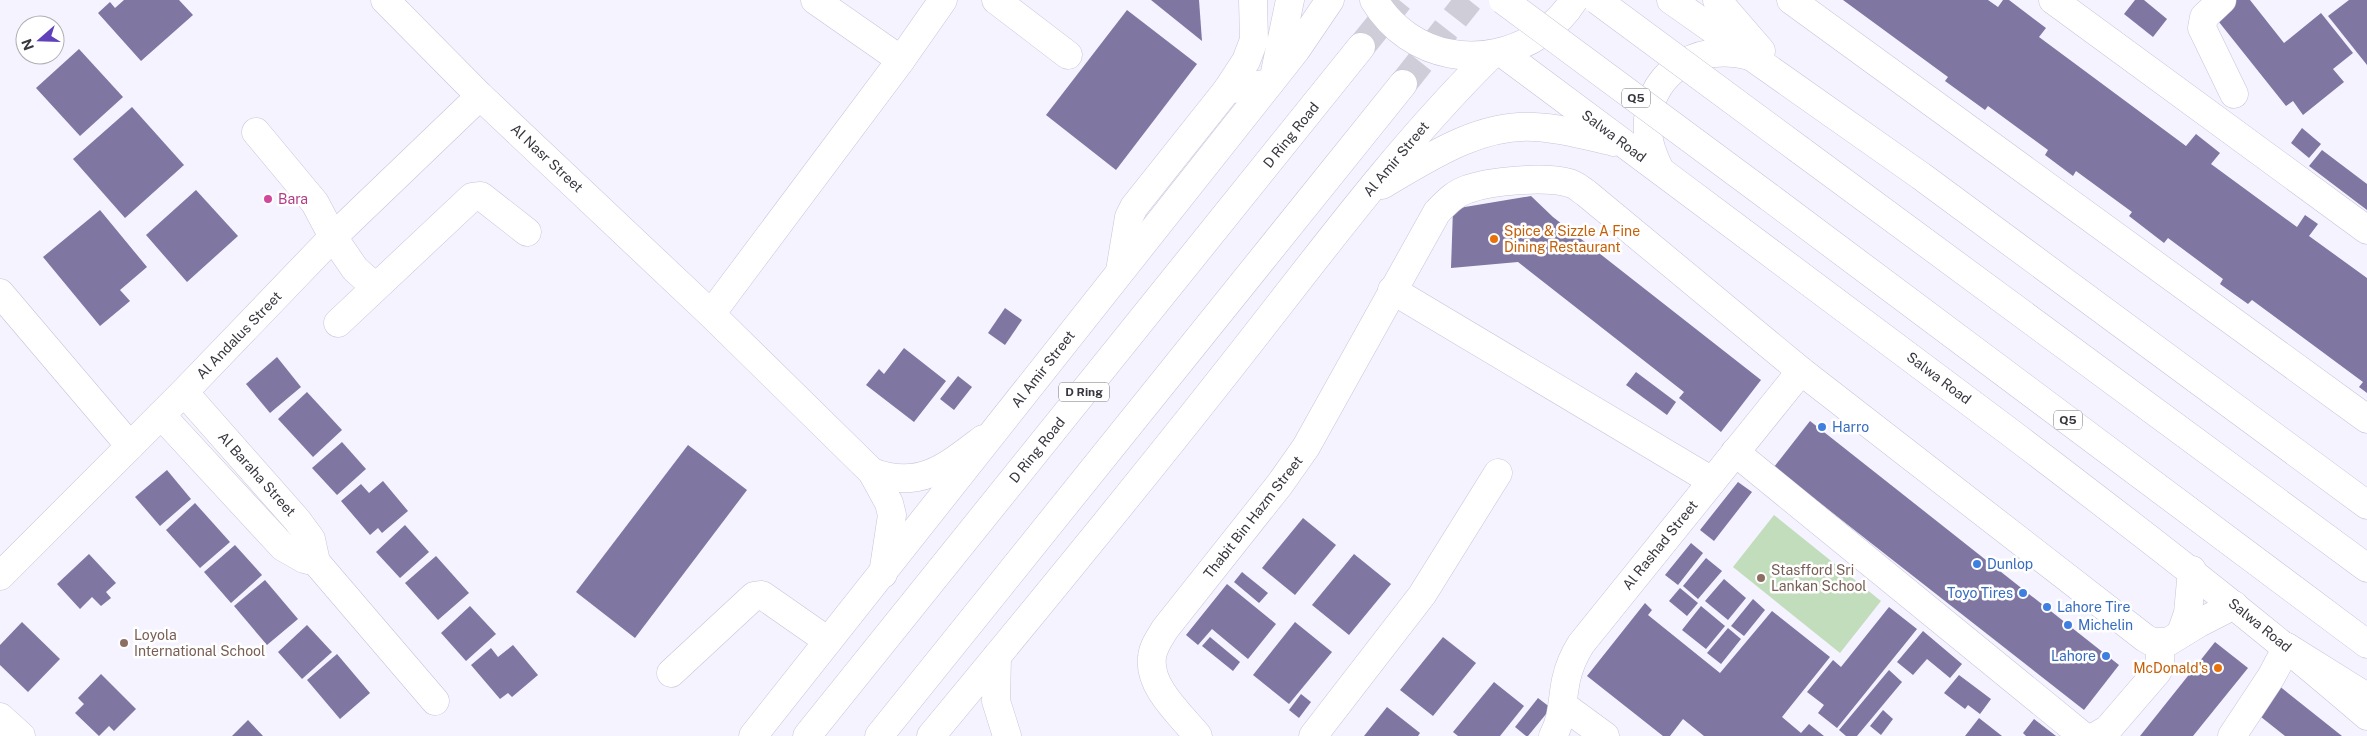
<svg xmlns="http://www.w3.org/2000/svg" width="2367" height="736" viewBox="0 0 2367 736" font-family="'Public Sans',sans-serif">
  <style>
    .green { fill: #c2ddbb }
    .building { fill: #7f76a2 }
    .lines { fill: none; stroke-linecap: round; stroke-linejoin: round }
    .highway-tunnel { stroke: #cfcdd8; stroke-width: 28; stroke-dasharray: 28 14; stroke-linecap: butt }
    .minor-casing { stroke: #c7c4d7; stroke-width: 29 }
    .major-casing { stroke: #c7c4d7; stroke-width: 29 }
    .highway-casing { stroke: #c7c4d7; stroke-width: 29 }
    .minor { stroke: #fff; stroke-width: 28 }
    .major { stroke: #fff; stroke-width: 28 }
    .highway { stroke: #fff; stroke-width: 28 }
    .highway-bridge-casing { stroke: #c7c4d7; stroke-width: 29; stroke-linecap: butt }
    .highway-bridge { stroke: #fff; stroke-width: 28 }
    .hotel-dot { fill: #d1479c; stroke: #fff; stroke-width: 2 }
    .food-dot { fill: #e8710a; stroke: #fff; stroke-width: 2 }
    .shop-dot { fill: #3f7fe0; stroke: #fff; stroke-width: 2 }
    .education-dot { fill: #8d6e63; stroke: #fff; stroke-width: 2 }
    .labels { text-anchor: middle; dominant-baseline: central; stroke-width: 5; stroke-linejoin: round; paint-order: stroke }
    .shield { fill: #fff; stroke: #747278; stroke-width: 1 }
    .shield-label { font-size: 12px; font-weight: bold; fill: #38363e }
    .street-label { font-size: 14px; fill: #38363e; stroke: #fff }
    .hotel-label { font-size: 14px; fill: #b23c85; stroke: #fff; text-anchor: start }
    .food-label { font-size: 14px; fill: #c56008; stroke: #fff; text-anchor: start }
    .shop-label { font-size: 14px; fill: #366cbe; stroke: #fff; text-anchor: start }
    .education-label { font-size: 14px; fill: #785e54; stroke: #fff; text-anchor: start }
  </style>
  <rect width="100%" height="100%" fill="#f5f3ff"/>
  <polygon class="green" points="1774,515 1881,601 1840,653 1733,567"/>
  <g class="building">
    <polygon points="124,0 179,0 193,15 141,61 98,13 110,2 115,8"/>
    <polygon points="1151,0 1199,0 1202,41"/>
    <polygon points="1843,0 1988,0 1998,7 2003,0 2009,0 2046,28 2039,37 2186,146 2196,134 2220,153 2211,164 2297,227 2305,215 2318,224 2309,236 2367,278 2367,393 2359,387 2363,382 2252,300 2248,304 2220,284 2223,279 2168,238 2164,243 2129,216 2132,212 2076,171 2073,176 2045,155 2048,150 1988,106 1985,110 1945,81 1948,77"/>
    <polygon points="2135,0 2144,0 2167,19 2153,37 2124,14"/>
    <polygon points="2236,0 2250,0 2284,43 2321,13 2353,53 2333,69 2344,82 2303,115 2293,101 2286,106 2215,17"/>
    <polygon points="2349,0 2367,0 2367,65 2328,16"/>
    <polygon points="1127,10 1197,64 1116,170 1046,115"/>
    <polygon points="79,49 123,97 80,136 36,88"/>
    <polygon points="132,107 184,165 125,218 73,159"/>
    <polygon points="2302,128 2321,144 2309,158 2291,143"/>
    <polygon points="2322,150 2367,184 2367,210 2309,166"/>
    <polygon points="196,190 238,236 187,282 146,235"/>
    <polygon points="1531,196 1553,217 1761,380 1721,432 1679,398 1684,392 1518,262 1451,268 1453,209"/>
    <polygon points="100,210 147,267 120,290 130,301 100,326 43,257"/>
    <polygon points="1005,308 1022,320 1005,345 988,333"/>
    <polygon points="904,348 946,381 914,422 866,385 879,369 884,374"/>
    <polygon points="277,357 301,387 270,413 246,384"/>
    <polygon points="1636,372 1676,402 1667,415 1626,385"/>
    <polygon points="958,376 972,387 954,410 940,399"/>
    <polygon points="307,392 342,430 313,457 278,419"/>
    <polygon points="1810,421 2119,665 2084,710 1774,467"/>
    <polygon points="342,442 366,469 337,495 312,468"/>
    <polygon points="688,445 747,490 635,638 576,592"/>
    <polygon points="167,470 191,499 160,526 135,497"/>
    <polygon points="383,481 408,511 382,533 378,528 370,535 341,501 361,484 369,493"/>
    <polygon points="1738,482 1752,492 1714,541 1700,530"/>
    <polygon points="195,503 230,542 200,568 166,530"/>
    <polygon points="1303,518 1336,545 1295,595 1262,568"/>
    <polygon points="405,525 429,552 400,578 376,552"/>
    <polygon points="1691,543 1703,553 1678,585 1665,575"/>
    <polygon points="235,545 262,575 231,603 204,572"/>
    <polygon points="89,554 116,583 106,592 111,598 101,606 92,597 80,609 57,584"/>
    <polygon points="1354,554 1391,584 1349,635 1312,605"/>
    <polygon points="436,556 469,593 438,620 405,583"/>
    <polygon points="1706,558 1722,571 1698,599 1683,586"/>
    <polygon points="1242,572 1268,593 1259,603 1234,582"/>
    <polygon points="1724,579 1746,598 1728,620 1705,601"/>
    <polygon points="265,580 298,619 267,645 234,606"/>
    <polygon points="1227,584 1276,624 1248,659 1212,629 1198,645 1186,635"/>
    <polygon points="1680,588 1698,603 1687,616 1669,601"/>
    <polygon points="1753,599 1765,610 1744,636 1731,626"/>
    <polygon points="1645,603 1652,610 1648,615 1720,673 1772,611 1830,657 1782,717 1801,733 1809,724 1824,736 1704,736 1683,719 1670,736 1663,736 1587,676"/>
    <polygon points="470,606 496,634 466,661 441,633"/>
    <polygon points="1701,606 1725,626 1706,649 1682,630"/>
    <polygon points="1889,607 1917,629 1837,728 1818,713 1824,705 1807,692 1833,660 1841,667"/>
    <polygon points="22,622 60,659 28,692 0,665 0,645"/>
    <polygon points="1295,622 1332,652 1289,704 1253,675"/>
    <polygon points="307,625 332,652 302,679 278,652"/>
    <polygon points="1728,628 1741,639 1721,664 1707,653"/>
    <polygon points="1923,631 1962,664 1950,678 1927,659 1913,675 1897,662"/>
    <polygon points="1210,637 1240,662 1233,671 1202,646"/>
    <polygon points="1443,637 1476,663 1433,716 1400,690"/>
    <polygon points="2215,642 2248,668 2193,736 2140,736"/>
    <polygon points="513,645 538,675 512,697 508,693 500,699 471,665 491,648 498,657"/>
    <polygon points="337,654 370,693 340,719 307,680"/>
    <polygon points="1889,670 1902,682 1857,736 1846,736 1839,730"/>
    <polygon points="101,674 136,709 114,731 109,726 99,736 75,713 84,704 78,698"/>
    <polygon points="1959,675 1991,699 1980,714 1968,705 1965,709 1944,693"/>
    <polygon points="1494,682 1524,706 1500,736 1458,736 1453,732"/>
    <polygon points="2278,685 2342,736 2285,736 2256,713"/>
    <polygon points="1301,694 1311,702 1299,718 1289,710"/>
    <polygon points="1538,698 1551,708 1528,736 1526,736 1515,727"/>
    <polygon points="1387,707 1420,733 1418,736 1364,736"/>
    <polygon points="1883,710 1893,719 1881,735 1870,726"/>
    <polygon points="1979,718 2002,736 1965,736"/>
    <polygon points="2034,719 2056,736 2026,736 2023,733"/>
    <polygon points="248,720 263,736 232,736"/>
  </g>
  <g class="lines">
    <g class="highway-tunnel">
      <polyline points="1361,47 1399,0"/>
      <polyline points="1403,84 1469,0"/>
    </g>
    <g class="minor-casing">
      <g id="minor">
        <polyline points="385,0 480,96 711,314 872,472 889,503 892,515 883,574"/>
        <polyline points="815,0 901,60"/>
        <polyline points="996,0 1068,55"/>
        <polyline points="1791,0 2367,419"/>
        <polyline points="2053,0 2367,230"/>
        <polyline points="2222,0 2204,17 2202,28 2234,94"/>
        <polyline points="256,132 315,203 333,237 355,269 375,287"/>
        <polyline points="1120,271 1129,217 1134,207 1227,90 1246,61 1254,40 1253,0"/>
        <polyline points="1392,290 1712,481"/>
        <polyline points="0,293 130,446"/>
        <polyline points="711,314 901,60 943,0"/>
        <polyline points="338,323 472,197 481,196 527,232"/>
        <polyline points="184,392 297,520 311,539 316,562 435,701"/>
        <polyline points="161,415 283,547 304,559 316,562"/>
        <polyline points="1735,452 2083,736"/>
        <path d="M872,472C920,490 946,467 983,439"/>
        <polyline points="0,576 184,392 333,237 480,96"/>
        <polyline points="2181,633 2188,613 2192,570"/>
        <polyline points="997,656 996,701 1007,736"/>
        <polyline points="671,673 754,596 762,595 828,641"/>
        <polyline points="1564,706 1605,736"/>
        <polyline points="0,717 21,736"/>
        <path d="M1198,736C1181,715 1148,687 1152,657C1153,647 1160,637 1165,629L1280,484L1306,447L1437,212C1446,203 1455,193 1468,189C1491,181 1545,176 1569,183C1575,184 1580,189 1586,193L1801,371L2145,638L2152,642H2168L2199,623L2234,605"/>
        <polyline points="1313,736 1422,595 1498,473"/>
        <path d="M1553,736C1563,718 1562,699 1566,680C1569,666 1574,655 1581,644L1801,371"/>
        <polyline points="2096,736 2108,729 2157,672 2160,667 2160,643"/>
        <polyline points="2232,736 2271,677 2287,647"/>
      </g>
    </g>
    <g class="major-casing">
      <g id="major">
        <path d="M1374,0C1410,60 1486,72 1542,33C1554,25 1566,13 1574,0"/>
        <polyline points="1671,0 1921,176 2367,505"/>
        <polyline points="1717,0 1761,51"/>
        <path d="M1501,52C1671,179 1842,305 2011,433C2132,525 2252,617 2367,716"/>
        <polyline points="1275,72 1290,0"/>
        <polyline points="1227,90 1270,83"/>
        <path d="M1660,170C1654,158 1649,147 1648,133C1643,75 1697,41 1750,56"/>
        <path d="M1382,185C1428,158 1478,124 1534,127C1561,128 1588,136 1614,142"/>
        <polyline points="753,736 1296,50 1330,0"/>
        <path d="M931,736C1033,613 1134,490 1233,364C1316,259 1395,150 1491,55"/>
      </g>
    </g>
    <g class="highway-casing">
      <g id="highway">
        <polyline points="1800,150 2367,568"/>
        <polyline points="1769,197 2367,644"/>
        <polyline points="2287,647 2367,697"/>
        <polyline points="807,736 1361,47"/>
        <polyline points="879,736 1403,84"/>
      </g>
    </g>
    <use href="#minor" class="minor"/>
    <use href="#major" class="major"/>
    <use href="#highway" class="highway"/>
    <g class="highway-bridge-casing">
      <g id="highway-bridge">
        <polyline points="1503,0 1769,197"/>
        <polyline points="1597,0 1800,150"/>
      </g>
    </g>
    <use href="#highway-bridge" class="highway-bridge"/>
  </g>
  <circle class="hotel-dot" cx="268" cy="199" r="5"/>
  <g class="food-dot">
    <circle cx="1494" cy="239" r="5"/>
    <circle cx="2218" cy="668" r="5"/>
  </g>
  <g class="shop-dot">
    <circle cx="1822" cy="427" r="5"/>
    <circle cx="1977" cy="564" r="5"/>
    <circle cx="2023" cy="593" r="5"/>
    <circle cx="2047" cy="607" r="5"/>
    <circle cx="2068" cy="625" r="5"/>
    <circle cx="2106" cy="656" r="5"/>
  </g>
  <g class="education-dot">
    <circle cx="1761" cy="578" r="5"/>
    <circle cx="124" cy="643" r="5"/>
  </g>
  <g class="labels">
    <g class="shield">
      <rect x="1622" y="88.5" width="28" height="19" rx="4"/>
      <rect x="1059" y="382.5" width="50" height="19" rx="4"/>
      <rect x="2054" y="410.5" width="28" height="19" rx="4"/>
    </g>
    <g class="shield-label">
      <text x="1636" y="98">Q5</text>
      <text x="1084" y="392">D Ring</text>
      <text x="2068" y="420">Q5</text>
    </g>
    <g class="street-label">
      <text transform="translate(1291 135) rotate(-51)">D Ring Road</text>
      <text transform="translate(1614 136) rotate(37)">Salwa Road</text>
      <text transform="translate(547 158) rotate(43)">Al Nasr Street</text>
      <text transform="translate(1396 159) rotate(-50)">Al Amir Street</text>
      <text transform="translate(239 335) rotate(-46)">Al Andalus Street</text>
      <text transform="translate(1043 369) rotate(-52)">Al Amir Street</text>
      <text transform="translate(1939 378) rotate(37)">Salwa Road</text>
      <text transform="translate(1037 450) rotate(-51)">D Ring Road</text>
      <text transform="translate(257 474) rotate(48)">Al Baraha Street</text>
      <text transform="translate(1253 517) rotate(-52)">Thabit Bin Hazm Street</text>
      <text transform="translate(1660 545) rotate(-51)">Al Rashad Street</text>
      <text transform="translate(2260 625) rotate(39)">Salwa Road</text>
    </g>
    <g class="hotel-label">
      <text x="278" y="199">Bara</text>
    </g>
    <g class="food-label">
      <text x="1504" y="231">Spice &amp; Sizzle A Fine<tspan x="1504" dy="16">Dining Restaurant</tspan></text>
      <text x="2208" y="668" text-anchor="end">McDonald's</text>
    </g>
    <g class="shop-label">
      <text x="1832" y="427">Harro</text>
      <text x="1987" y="564">Dunlop</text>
      <text x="2013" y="593" text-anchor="end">Toyo Tires</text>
      <text x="2057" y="607">Lahore Tire</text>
      <text x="2078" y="625">Michelin</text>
      <text x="2096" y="656" text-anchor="end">Lahore</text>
    </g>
    <g class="education-label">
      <text x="1771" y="570">Stasfford Sri<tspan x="1771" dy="16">Lankan School</tspan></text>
      <text x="134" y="635">Loyola<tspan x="134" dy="16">International School</tspan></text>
    </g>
  </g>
  <g transform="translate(40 40) rotate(250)"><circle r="24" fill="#ffffff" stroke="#afafb2"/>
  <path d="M0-4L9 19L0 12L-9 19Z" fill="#6141b9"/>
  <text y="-8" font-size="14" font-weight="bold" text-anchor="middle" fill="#38363e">N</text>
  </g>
</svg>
